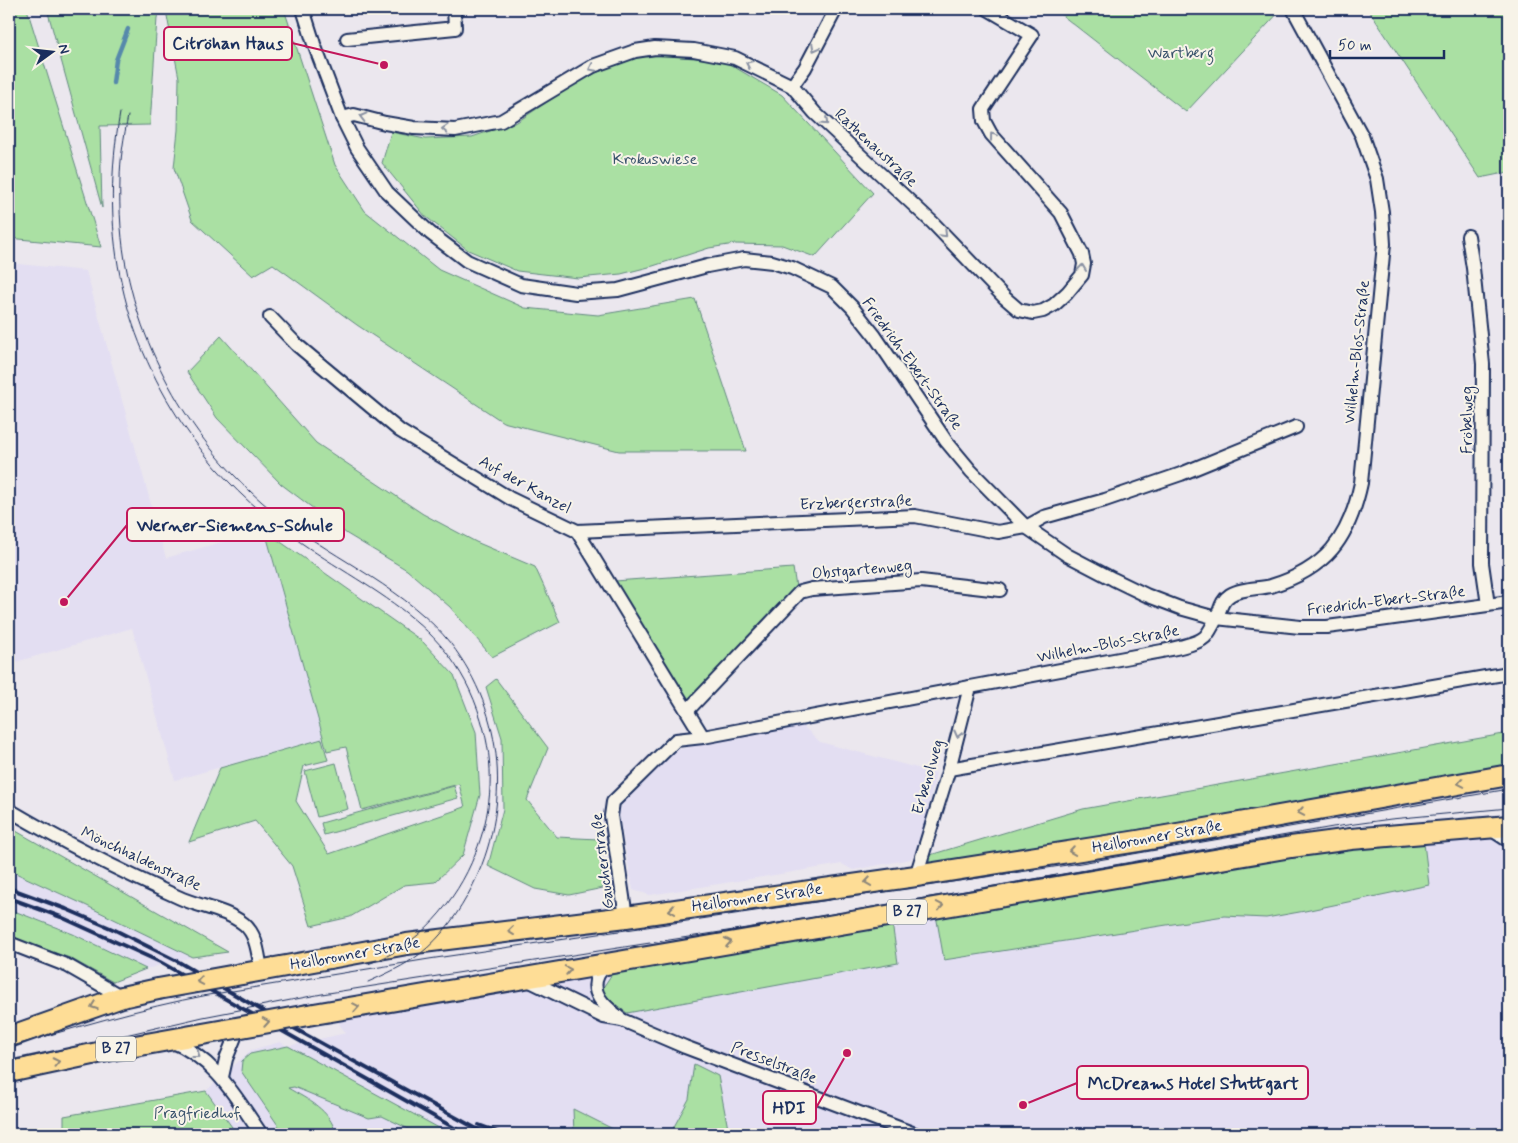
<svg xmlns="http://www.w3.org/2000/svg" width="1518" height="1143" viewBox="0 0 1518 1143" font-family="Mynerve,sans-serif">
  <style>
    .built { fill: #e3def2 }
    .green { fill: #aae0a3; stroke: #628880 }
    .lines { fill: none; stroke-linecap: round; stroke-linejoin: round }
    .stream { stroke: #5689ab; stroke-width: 4.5 }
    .street-casing { stroke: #1b2f5e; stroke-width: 16 }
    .primary-casing { stroke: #1b2f5e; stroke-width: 24 }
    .street { stroke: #f7f3e8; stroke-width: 12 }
    .primary { stroke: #fedd96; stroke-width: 20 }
    .tram { stroke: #1b2f5e; stroke-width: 1 }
    .rail { stroke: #1b2f5e; stroke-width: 4 }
    .primary-bridge-casing { stroke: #1b2f5e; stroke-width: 24; stroke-linecap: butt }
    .primary-bridge { stroke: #fedd96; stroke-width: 20 }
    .oneway { stroke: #8991a3 }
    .oneway2 { stroke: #8c867a }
    .labels { text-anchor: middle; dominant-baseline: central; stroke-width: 4; stroke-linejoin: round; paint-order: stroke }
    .shield { fill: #f7f3e8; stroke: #5d6a87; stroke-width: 1 }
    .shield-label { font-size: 15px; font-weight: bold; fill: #1b2f5e }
    .park-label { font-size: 16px; fill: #38526c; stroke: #f7f3e8 }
    .street-label { font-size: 16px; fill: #1b2f5e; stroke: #f7f3e8 }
    .leader { fill: none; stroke: #c2185b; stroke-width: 2 }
    .callout-dot { fill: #c2185b; stroke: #f7f3e8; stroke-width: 2 }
    .callout { fill: #f7f3e8; stroke: #c2185b; stroke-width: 2 }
    .callout-label { font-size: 18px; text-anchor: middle; font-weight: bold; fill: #1b2f5e }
  </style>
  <rect width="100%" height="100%" fill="#ebe7ee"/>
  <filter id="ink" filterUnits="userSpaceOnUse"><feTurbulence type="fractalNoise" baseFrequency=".02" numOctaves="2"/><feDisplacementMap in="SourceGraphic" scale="10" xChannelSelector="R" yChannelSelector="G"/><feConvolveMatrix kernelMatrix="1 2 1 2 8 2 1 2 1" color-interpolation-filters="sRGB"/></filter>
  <g filter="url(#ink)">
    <g class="built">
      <polygon points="9,263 86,271 166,558 264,530 323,738 175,780 132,628 9,664"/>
      <polygon points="803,726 820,742 936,773 921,844 911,859 853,870 842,864 650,895 633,890 619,815 621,807 627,795 679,749"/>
      <polygon points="1509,835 1509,1134 237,1134 206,1091 251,1050 280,1042 288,1046 346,1033 339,1024 338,1018 1298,854"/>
      <polygon points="9,870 85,905 192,957 146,969 73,934 9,909"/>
    </g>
    <g class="green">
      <polygon points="9,9 27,9 101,247 9,238"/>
      <polygon points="47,9 159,9 157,18 150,125 100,126 102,208"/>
      <polygon points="168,9 284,9 335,165 365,211 439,270 525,308 598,315 695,299 746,451 619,451 503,422 357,325 273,264 253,276 192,220 174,168 178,130 179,78 167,16"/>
      <polygon points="1054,9 1282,9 1186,112"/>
      <polygon points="1368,9 1509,9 1509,172 1480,178"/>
      <polygon points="663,55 724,61 782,95 873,193 815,257 782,245 735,244 709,248 653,266 621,274 578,278 517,271 468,250 425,216 382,163 391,132 425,139 472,137 517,122 571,86 612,65 639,57"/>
      <polygon points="221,336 316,443 423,514 476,542 535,567 560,622 492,657 450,607 407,570 347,534 281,484 217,418 187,372"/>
      <polygon points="265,531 422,641 454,675 476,732 480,795 463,855 435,882 404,885 350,917 311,926 292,866 255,821 189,842 220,768 322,739 328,760 304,766 296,801 329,854 465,807 459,784 362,810 346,747 327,751"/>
      <polygon points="793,568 796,587 688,702 615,581"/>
      <polygon points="496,679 548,748 527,800 557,837 598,839 603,888 569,895 535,889 488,866 503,809 502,738 486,687"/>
      <polygon points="1509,733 1509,765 929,866 930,855 1083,809"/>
      <polygon points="336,763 348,809 317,817 305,771"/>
      <polygon points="454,786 458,798 324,835 321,823"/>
      <polygon points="9,827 228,952 192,957 85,905 9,870"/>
      <polygon points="1424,843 1429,885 1305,911 1266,918 1224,916 944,960 936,915 1298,854"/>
      <polygon points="9,909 73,934 146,969 113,982 70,958 9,937"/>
      <polygon points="892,923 898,963 627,1013 606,997 602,989 614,971"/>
      <path d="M288,1046L450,1134H419L382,1116L369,1118L294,1087L288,1088C308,1100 330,1109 336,1134H284L241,1071L242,1061L250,1054Z"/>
      <polygon points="694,1064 718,1076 729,1134 670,1134 689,1099"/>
      <polygon points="206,1091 237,1134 64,1134 64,1116"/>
      <polygon points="573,1109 623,1134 574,1134"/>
    </g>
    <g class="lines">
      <polyline class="stream" points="113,83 116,60 128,29"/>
      <g class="street-casing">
        <g id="street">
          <polyline points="303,9 314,44 342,118 357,148 387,192 430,233 467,261 521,285 576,293 618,290 707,266 744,259 772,262 792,268 832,287 852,307 875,336 946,441 971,471 1026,527 1067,555 1113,579 1146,595 1180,608 1216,618 1300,627 1327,627 1358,623 1509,602"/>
          <polyline points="347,39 455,28 454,9"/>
          <polyline points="792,86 805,68 836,9"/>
          <polyline points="342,118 354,115 385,123 414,128 455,130 501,121 593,66 635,51 655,48 694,50 735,58 792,86 815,113 933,223 1005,298 1019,310 1033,313 1043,311 1054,305 1067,293 1082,275 1084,264 1082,254 1061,213 991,134 984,121 983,109 1032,35 988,9"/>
          <polyline points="1468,236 1473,268 1483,364 1482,563 1488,605"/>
          <polyline points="270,317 297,345 400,431 511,499 577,531 703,737"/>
          <polyline points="577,531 915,516 998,532 1026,527 1044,517 1105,500 1181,474 1296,427"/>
          <polyline points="688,710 800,592 812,589 921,581 1000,590"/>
          <polyline points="949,769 1509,673"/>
          <path d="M9,810C63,842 120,871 178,897C199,907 225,909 244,924C257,935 258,954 261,969"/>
          <polyline points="1489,828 1509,841"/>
          <polyline points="916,876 949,769 970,687"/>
          <path d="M626,917L611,816L613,802L676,740L703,737L1162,651C1174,648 1196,645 1205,637C1209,633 1214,623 1217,617C1221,608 1221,601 1230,595C1241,588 1258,589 1271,586C1326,569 1349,539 1361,483L1384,244L1382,212L1377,179L1362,136L1293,9"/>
          <polyline points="9,943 68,966 122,997"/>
          <path d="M608,963C605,967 600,971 598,975C588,995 609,1009 622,1020"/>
          <polyline points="524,978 604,1017 622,1020 685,1047 915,1134"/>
          <path d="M171,1041C215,1059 235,1096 261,1134"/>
          <polyline points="222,1077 226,1059 239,1027"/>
        </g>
      </g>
      <g class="primary-casing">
        <g id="primary">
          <polyline points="242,974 407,944 626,917 916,876 1138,841 1509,775"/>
          <polyline points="308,1015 1291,847 1351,839 1509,826"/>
          <polyline points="9,1037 122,997 158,989"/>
          <polyline points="9,1072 107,1051 225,1030"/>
        </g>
      </g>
      <use href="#street" class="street"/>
      <use href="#primary" class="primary"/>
      <g class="tram">
        <path d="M120,113C100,226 119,330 183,425C209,463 240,497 277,525C361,591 454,614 484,730C495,772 491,815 475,854C457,901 417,948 368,964"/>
        <path d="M128,116C124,137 120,159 120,180C119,210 121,242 127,271C147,369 204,459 284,520C337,560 409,591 451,644C505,714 512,808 472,887C460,911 442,937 420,954C404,966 386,974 368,982"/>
        <path d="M9,1047C74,1028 140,1008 208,995L429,959L1081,863L1509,789"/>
        <polyline points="9,1062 203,1017 322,994 798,920 1333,827 1391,819 1509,808"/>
      </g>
      <g class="rail">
        <polyline points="9,888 66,909 115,930 177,961 270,1015 486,1134"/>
        <polyline points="9,898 61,917 160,962 465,1134"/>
        <polyline points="479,1125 503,1134"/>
      </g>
      <g class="primary-bridge-casing">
        <g id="primary-bridge">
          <polyline points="158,989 242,974"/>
          <polyline points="225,1030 308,1015"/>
        </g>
      </g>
      <use href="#primary-bridge" class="primary-bridge"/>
    </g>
    <defs><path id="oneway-chevron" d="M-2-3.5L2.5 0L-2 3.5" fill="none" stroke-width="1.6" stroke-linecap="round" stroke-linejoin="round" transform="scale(1.25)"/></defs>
    <g class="oneway">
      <use href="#oneway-chevron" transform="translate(815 48) rotate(118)"/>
      <use href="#oneway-chevron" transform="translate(749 64) rotate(-155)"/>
      <use href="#oneway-chevron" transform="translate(592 68) rotate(154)"/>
      <use href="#oneway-chevron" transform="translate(363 117) rotate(-166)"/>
      <use href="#oneway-chevron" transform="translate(825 122) rotate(43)"/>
      <use href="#oneway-chevron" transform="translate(445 129) rotate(-177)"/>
      <use href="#oneway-chevron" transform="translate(993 136) rotate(-127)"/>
      <use href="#oneway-chevron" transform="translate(944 234) rotate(45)"/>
      <use href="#oneway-chevron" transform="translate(1082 268) rotate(-84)"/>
      <use href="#oneway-chevron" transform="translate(958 734) rotate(104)"/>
      <use href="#oneway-chevron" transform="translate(197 1055) rotate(38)"/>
    </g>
    <g class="oneway2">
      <use href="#oneway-chevron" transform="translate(1461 783) rotate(170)"/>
      <use href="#oneway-chevron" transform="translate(1301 812) rotate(170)"/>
      <use href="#oneway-chevron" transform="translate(1072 851) rotate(171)"/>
      <use href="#oneway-chevron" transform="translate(868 882) rotate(172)"/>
      <use href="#oneway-chevron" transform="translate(940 906) rotate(-10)"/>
      <use href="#oneway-chevron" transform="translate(672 910) rotate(172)"/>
      <use href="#oneway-chevron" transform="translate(511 931) rotate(173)"/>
      <use href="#oneway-chevron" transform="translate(728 942) rotate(-10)"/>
      <use href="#oneway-chevron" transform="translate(568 970) rotate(-10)"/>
      <use href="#oneway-chevron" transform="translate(200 981) rotate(170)"/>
      <use href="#oneway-chevron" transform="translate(94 1006) rotate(160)"/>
      <use href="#oneway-chevron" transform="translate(356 1007) rotate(-10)"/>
      <use href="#oneway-chevron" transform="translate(266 1022) rotate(-10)"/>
      <use href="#oneway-chevron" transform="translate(56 1062) rotate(-12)"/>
    </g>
  </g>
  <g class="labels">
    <g class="shield">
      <rect x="887" y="899.5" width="40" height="25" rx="4"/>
      <rect x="96" y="1036.5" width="40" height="25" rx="4"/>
    </g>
    <g class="shield-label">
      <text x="907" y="912">B 27</text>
      <text x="116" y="1049">B 27</text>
    </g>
    <g class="park-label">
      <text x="1181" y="53">Wartberg</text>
      <text x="655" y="159">Krokuswiese</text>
      <text x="197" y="1113">Pragfriedhof</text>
    </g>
    <g class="street-label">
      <text transform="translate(876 148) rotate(43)">Rathenaustraße</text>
      <text transform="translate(1357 352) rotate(-84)">Wilhelm-Blos-Straße</text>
      <text transform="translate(912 364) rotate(54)">Friedrich-Ebert-Straße</text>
      <text transform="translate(1467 420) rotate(-90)">Fröbelweg</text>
      <text transform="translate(525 485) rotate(29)">Auf der Kanzel</text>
      <text transform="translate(856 503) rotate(-2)">Erzbergerstraße</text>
      <text transform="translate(862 570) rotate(-5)">Obstgartenweg</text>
      <text transform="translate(1386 601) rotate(-7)">Friedrich-Ebert-Straße</text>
      <text transform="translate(1108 644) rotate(-11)">Wilhelm-Blos-Straße</text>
      <text transform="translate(928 777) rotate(-74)">Erbenolweg</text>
      <text transform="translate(1157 837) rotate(-10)">Heilbronner Straße</text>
      <text transform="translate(141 859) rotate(25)">Mönchhaldenstraße</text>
      <text transform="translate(603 861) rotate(-97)">Gaucherstraße</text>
      <text transform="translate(757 898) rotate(-8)">Heilbronner Straße</text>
      <text transform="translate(355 954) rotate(-10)">Heilbronner Straße</text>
      <text transform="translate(774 1063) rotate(21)">Presselstraße</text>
    </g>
  </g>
  <path class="leader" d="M384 65L292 43M64 602L127 525M1023 1105L1077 1083M847 1053L816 1108"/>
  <g class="callout-dot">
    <circle cx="384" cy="65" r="5"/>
    <circle cx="64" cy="602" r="5"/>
    <circle cx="1023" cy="1105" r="5"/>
    <circle cx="847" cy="1053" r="5"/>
  </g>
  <g class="callout">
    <rect x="164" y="27" width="128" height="33" rx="5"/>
    <rect x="127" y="508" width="217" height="33" rx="5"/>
    <rect x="1077" y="1066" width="231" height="33" rx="5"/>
    <rect x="763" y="1091" width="53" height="33" rx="5"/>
  </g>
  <g class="callout-label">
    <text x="228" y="49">Citröhan Haus</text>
    <text x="235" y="531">Werner-Siemens-Schule</text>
    <text x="1193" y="1089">McDreams Hotel Stuttgart</text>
    <text x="789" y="1114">HDI</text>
  </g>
  <rect width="1518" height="1143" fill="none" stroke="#f7f3e8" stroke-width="30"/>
  <rect x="15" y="15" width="1488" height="1113" fill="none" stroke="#1b2f5e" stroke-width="2" filter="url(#ink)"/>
  <g transform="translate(52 52) rotate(75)" stroke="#f7f3e8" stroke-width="4" paint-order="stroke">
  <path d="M0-4L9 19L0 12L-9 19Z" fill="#1b2f5e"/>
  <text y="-8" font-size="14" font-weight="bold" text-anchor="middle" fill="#1b2f5e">N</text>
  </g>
  <path d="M1330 50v8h114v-8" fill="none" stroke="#1b2f5e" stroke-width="2.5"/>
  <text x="1338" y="50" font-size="15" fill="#1b2f5e" stroke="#f7f3e8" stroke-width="4" paint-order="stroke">50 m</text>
</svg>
